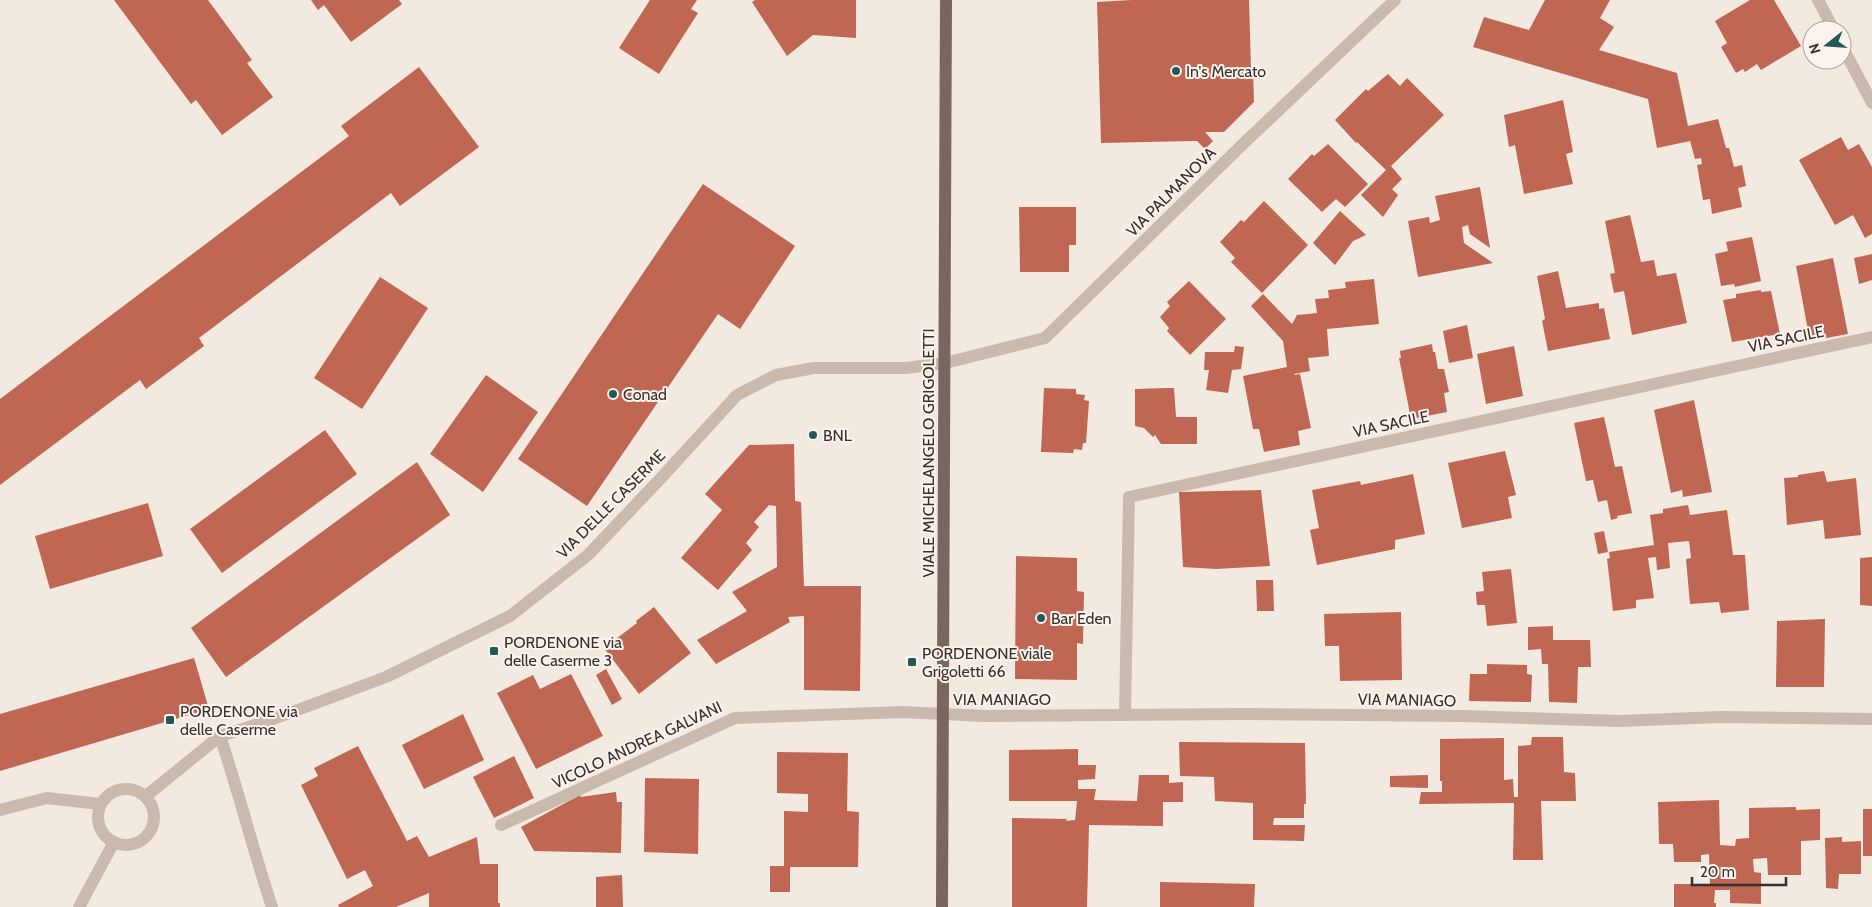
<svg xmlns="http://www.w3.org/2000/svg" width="1872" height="907" viewBox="0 0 1872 907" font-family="Cabin,sans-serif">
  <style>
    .building { fill: #bf6752 }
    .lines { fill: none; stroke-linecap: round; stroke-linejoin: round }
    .minor { stroke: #cab9ad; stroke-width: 12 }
    .major { stroke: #7a665e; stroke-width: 12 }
    .poi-dot { fill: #235858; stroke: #faf3ee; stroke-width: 2 }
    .labels { text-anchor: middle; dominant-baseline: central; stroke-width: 4; stroke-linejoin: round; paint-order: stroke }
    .poi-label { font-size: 16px; fill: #392f2b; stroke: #faf3ee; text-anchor: start }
    .street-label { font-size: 16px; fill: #392f2b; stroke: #faf3ee }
  </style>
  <rect width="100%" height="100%" fill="#f2e9e1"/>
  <g class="building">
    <polygon points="114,0 208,0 252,60 247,63 273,97 222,135 196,100 191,104"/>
    <polygon points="311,0 399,0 402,4 351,42 324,5 318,10"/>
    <polygon points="650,0 697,0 691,9 698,13 659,74 619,48"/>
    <polygon points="755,0 856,0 856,38 813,35 787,56 752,2"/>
    <polygon points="1132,0 1249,0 1251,69 1253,69 1254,102 1224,132 1205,132 1213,141 1205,149 1197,141 1193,141 1101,143 1097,2"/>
    <polygon points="1545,0 1610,0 1600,18 1614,27 1599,50 1677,73 1688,126 1718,119 1726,148 1729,148 1734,167 1742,165 1746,186 1738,188 1742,207 1712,214 1710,199 1703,200 1697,165 1702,164 1701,158 1695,159 1690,141 1657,148 1648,99 1473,47 1484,17 1529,30"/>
    <polygon points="1750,0 1774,0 1801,46 1761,70 1757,64 1745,72 1743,69 1736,73 1721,47 1727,43 1715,21"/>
    <polygon points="419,67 479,147 400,206 391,193 199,338 204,346 146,389 140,380 0,485 0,399 349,136 341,126"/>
    <polygon points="1388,74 1400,86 1407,78 1444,115 1391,166 1402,179 1392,189 1398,195 1383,217 1361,195 1386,170 1357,142 1356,143 1335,120 1366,89 1368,91"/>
    <polygon points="1563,100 1573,152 1566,154 1573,184 1524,194 1515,145 1509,147 1504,115"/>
    <polygon points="1841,137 1848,150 1859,144 1872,167 1872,234 1865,238 1853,215 1835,225 1799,160"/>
    <polygon points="1328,144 1368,184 1345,207 1336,199 1322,212 1288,179 1312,154 1314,156"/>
    <polygon points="703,184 795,246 740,329 718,314 587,506 518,459"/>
    <polygon points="1480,187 1490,248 1470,234 1468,225 1462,227 1464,243 1493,263 1418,277 1408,221 1429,217 1430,223 1440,220 1435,196"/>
    <polygon points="1264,201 1308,245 1262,293 1231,262 1235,258 1220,242 1241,220 1244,222"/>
    <polygon points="1019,207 1076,207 1076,245 1069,245 1069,272 1020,272"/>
    <polygon points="1340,211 1366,235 1353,241 1335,265 1313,243"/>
    <polygon points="1630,215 1641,262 1654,260 1657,276 1676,273 1687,323 1632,335 1624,291 1614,293 1610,274 1615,273 1605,221"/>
    <polygon points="1752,237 1761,281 1735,287 1734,284 1721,286 1715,254 1728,251 1726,242"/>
    <polygon points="1872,254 1872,280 1859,284 1854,258"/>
    <polygon points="1833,258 1848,334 1810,341 1796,266"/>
    <polygon points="1558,271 1566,308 1599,303 1599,309 1604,308 1610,339 1548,351 1542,321 1545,319 1537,276"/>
    <polygon points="380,277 428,308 362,409 314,378"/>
    <polygon points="1374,279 1379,324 1327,329 1329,356 1308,358 1310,371 1294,374 1295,375 1300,374 1311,428 1298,431 1300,445 1264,452 1259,429 1253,429 1243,376 1287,367 1283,341 1251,306 1263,294 1292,324 1297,315 1317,313 1315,299 1329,298 1328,290 1346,288 1345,282"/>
    <polygon points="1189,281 1226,319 1190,355 1167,331 1169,328 1160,317 1170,306 1167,302"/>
    <polygon points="1761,290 1761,292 1771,291 1780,334 1732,342 1723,300 1736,298 1736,294"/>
    <polygon points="1467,325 1473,358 1449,363 1443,331"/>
    <polygon points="1432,344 1433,352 1435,352 1438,369 1444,369 1449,392 1444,393 1447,412 1411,419 1399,358 1401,358 1400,351"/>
    <polygon points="1235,346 1244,347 1241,369 1232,370 1228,393 1206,390 1209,370 1204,370 1205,352 1234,352"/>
    <polygon points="1514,346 1523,396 1486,404 1477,354"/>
    <polygon points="486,375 538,412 483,492 430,454"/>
    <polygon points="1044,388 1076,389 1076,394 1085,395 1084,400 1089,401 1086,443 1083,443 1082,450 1074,449 1073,453 1041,452"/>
    <polygon points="1166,388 1174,388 1176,417 1197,417 1197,444 1161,444 1155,435 1153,437 1144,428 1135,426 1135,389"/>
    <polygon points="1694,400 1712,492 1683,497 1682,490 1671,493 1654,410"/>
    <polygon points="1604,417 1615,467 1622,466 1632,513 1617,516 1618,518 1611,520 1607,500 1598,502 1593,480 1586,481 1574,423"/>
    <polygon points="325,430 357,474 222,573 190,529"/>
    <polygon points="794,444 795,501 801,502 804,586 861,586 860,691 804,690 804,616 788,617 790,622 716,664 697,640 747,611 732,592 777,567 776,506 769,505 754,522 759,527 746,543 752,550 718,590 681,558 722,510 705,494 749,445"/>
    <polygon points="1505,451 1516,495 1508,497 1512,518 1462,528 1448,463"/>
    <polygon points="417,462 450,515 226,677 191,628"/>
    <polygon points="1824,471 1827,482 1856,478 1861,535 1825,539 1823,520 1787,525 1784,478 1798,477 1798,475"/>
    <polygon points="1413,474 1425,534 1395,540 1395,549 1317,565 1310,530 1319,528 1312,490 1360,481 1361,485"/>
    <polygon points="1261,490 1270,566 1216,569 1183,567 1179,492"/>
    <polygon points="148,503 163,556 50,589 35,536"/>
    <polygon points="1688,505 1690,515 1727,510 1733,555 1745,555 1749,610 1721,613 1719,602 1690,604 1686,559 1691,558 1689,541 1668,543 1670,568 1657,570 1656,557 1648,558 1654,598 1636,600 1636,608 1613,611 1607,559 1610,558 1609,552 1654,545 1650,515 1663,513 1663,509"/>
    <polygon points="1604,531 1608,552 1598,554 1594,533"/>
    <polygon points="1016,556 1077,558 1077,591 1084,592 1083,644 1077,643 1077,680 1015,679"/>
    <polygon points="1872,557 1872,606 1860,605 1860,558"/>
    <polygon points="1511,569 1517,623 1487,626 1485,605 1477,605 1476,595 1476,592 1484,591 1482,572"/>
    <polygon points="1256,580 1273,580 1274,611 1257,611"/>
    <polygon points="654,607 691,653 639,694 604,648 637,623 636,621"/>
    <polygon points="1401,612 1402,680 1340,681 1339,646 1325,646 1324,614"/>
    <polygon points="1825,619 1824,687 1776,687 1777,621"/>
    <polygon points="1553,626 1553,640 1590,640 1591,667 1578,667 1577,703 1549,702 1548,664 1542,664 1541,649 1528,650 1528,627"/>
    <polygon points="194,658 209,709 0,771 0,714"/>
    <polygon points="1487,664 1527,665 1527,674 1532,675 1531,702 1469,701 1470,674 1487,674"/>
    <polygon points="606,669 622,699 612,705 596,675"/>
    <polygon points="571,674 603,736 536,769 497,693 533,675 540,689"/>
    <polygon points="463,714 484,760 424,789 402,745"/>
    <polygon points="1532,737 1563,737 1564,772 1575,773 1576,801 1541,801 1543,860 1513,860 1514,803 1419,804 1421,792 1442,792 1442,781 1440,781 1440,739 1504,738 1504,780 1513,779 1514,797 1518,797 1518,746 1531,745"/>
    <polygon points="1179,742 1305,743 1306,804 1304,804 1304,818 1274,818 1273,825 1305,825 1304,841 1253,840 1253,803 1215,801 1214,777 1180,776"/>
    <polygon points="358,746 407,841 417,836 429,857 477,837 480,864 498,864 498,903 500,903 500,907 429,907 429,893 396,907 339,907 338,905 373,886 365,870 347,879 301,785 318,776 314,768"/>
    <polygon points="1078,749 1078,765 1096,765 1095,779 1078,780 1078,789 1096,789 1094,800 1137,801 1139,775 1169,775 1169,783 1183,782 1183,802 1163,802 1163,826 1089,825 1087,907 1012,907 1012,818 1067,819 1066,821 1075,820 1077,801 1009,801 1009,750"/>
    <polygon points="777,752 848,753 847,811 859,812 858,867 790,867 790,892 770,892 770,866 784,866 784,811 808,812 808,794 777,793"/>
    <polygon points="514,756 534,798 494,818 473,777"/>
    <polygon points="1428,775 1428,788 1390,787 1390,776"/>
    <polygon points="645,778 699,779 698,854 644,852"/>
    <polygon points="616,792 617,802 622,802 621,853 534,851 521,827 580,795 581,797"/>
    <polygon points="1719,800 1720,845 1735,846 1736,839 1749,838 1749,808 1796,807 1796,810 1820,809 1820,840 1801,841 1801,875 1768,875 1767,858 1753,859 1754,872 1761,873 1761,904 1730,903 1730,890 1715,890 1714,903 1716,903 1716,907 1674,907 1674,884 1710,884 1709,854 1701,855 1701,862 1674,862 1673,844 1659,844 1658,802"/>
    <rect x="1863" y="809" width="9" height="47"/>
    <polygon points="1842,837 1842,842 1861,841 1861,874 1839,874 1838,889 1826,888 1825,838"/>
    <polygon points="622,875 623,907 596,907 596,877"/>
    <polygon points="1160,882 1255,884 1254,907 1160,907"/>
  </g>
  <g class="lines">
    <g class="minor">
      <polyline points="1818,0 1834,30"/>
      <polyline points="1842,46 1872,103"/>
      <polyline points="1125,715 1129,497 1872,337"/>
      <path d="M220,736C239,793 253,850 272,907"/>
      <circle cx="126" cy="817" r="28"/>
      <polyline points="146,796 220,736 268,721 386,677 510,616 588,555 661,478 737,395 776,375 814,368 906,368 945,363 1045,338 1244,143 1395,0"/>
      <polyline points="0,810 47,798 100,804"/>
      <polyline points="501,825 735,718 903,712 984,716 1243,714 1463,716 1619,721 1720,717 1872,719"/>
      <polyline points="79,907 114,842"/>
    </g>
    <polyline class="major" points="942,907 946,0"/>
  </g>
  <g class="poi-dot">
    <circle cx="1176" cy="71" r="5"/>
    <circle cx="613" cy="394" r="5"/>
    <circle cx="813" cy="435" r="5"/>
    <circle cx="1041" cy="618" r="5"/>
    <rect x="489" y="646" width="10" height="10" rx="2.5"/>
    <rect x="907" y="657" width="10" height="10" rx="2.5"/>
    <rect x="165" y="715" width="10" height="10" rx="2.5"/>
  </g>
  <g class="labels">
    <g class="poi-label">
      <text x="1186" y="71">In's Mercato</text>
      <text x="623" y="394">Conad</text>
      <text x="823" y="435">BNL</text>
      <text x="1051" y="618">Bar Eden</text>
      <text x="504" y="642">PORDENONE via<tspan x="504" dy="18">delle Caserme 3</tspan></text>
      <text x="922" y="653">PORDENONE viale<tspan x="922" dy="18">Grigoletti 66</tspan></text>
      <text x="180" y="711">PORDENONE via<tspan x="180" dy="18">delle Caserme</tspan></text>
    </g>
    <g class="street-label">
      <text transform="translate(1171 192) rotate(-45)">VIA PALMANOVA</text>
      <text transform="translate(1786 339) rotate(-12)">VIA SACILE</text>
      <text transform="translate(1391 424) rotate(-12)">VIA SACILE</text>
      <text transform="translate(928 453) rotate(-90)">VIALE MICHELANGELO GRIGOLETTI</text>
      <text transform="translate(611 504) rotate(-45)">VIA DELLE CASERME</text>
      <text x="1002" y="699">VIA MANIAGO</text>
      <text transform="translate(1407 700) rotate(1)">VIA MANIAGO</text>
      <text transform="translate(637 745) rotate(-25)">VICOLO ANDREA GALVANI</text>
    </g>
  </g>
  <g transform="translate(1827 45) rotate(253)"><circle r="24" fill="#faf3ee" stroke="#ada5a0"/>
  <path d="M0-4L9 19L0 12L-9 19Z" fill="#235858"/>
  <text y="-8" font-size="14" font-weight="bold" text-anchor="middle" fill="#392f2b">N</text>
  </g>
  <path d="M1692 877v8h94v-8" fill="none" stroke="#392f2b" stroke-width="2.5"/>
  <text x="1700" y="877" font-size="15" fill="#392f2b" stroke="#faf3ee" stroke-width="4" paint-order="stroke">20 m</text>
</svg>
